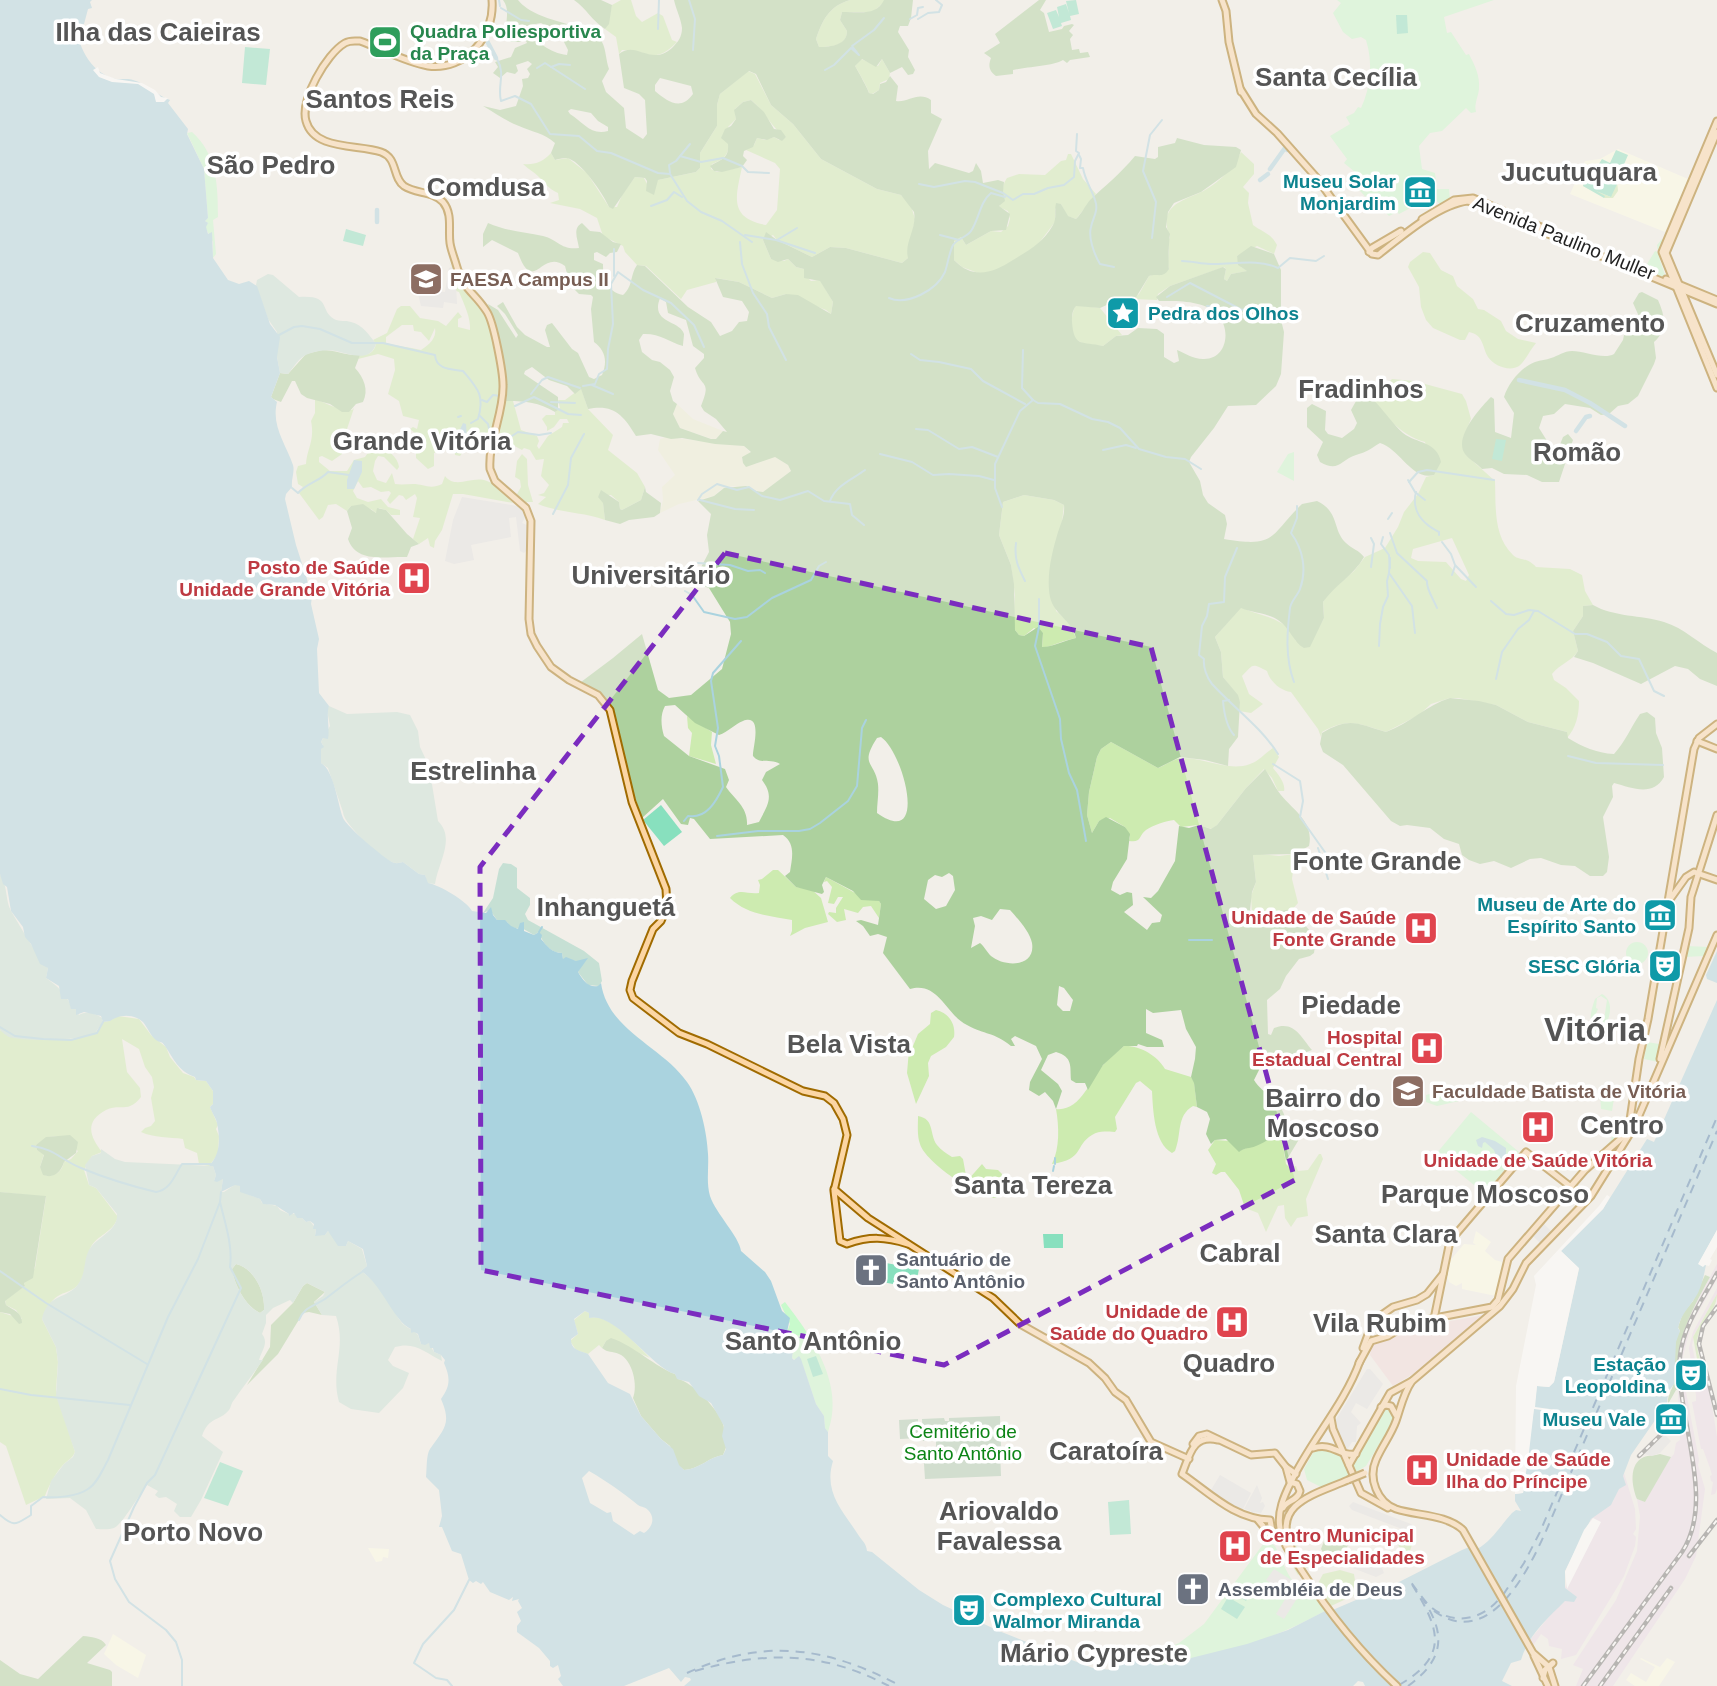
<svg xmlns="http://www.w3.org/2000/svg" width="1717" height="1686" viewBox="0 0 1717 1686" font-family="Helvetica,sans-serif">
  <style>
    .commercial { fill: #f2dad9 }
    .industrial { fill: #ebdbe8 }
    .education { fill: #ffffe5 }
    .farmland { fill: #eef0d5 }
    .grass { fill: #cdebb0; fill-rule: evenodd }
    .forest { fill: #add19e; fill-rule: evenodd }
    .wetland { fill: #c6e0d4; fill-rule: evenodd }
    .cemetery { fill: #aacbaf }
    .park { fill: #c8facc; fill-rule: evenodd }
    .pitch { fill: #88e0be }
    .parking { fill: #e2e2e2 }
    .water { fill: #aad3df; fill-rule: evenodd }
    .pier { fill: #fff }
    .lines { fill: none; stroke-linecap: round; stroke-linejoin: round }
    .stream { stroke: #aad3df; stroke-width: 2 }
    .river { stroke: #aad3df; stroke-width: 4.5 }
    .ferry { stroke: #4a7aab; stroke-width: 2; stroke-dasharray: 9 7; stroke-linecap: butt }
    .major-casing { stroke: #a06b00; stroke-width: 9 }
    .major { stroke: #fcd6a4; stroke-width: 5 }
    .rail-casing { stroke: #707070; stroke-width: 4.5 }
    .rail { stroke: #fff; stroke-width: 2; stroke-dasharray: 5; stroke-linecap: butt }
    .major-bridge-casing { stroke: #a06b00; stroke-width: 9; stroke-linecap: butt }
    .major-bridge { stroke: #fcd6a4; stroke-width: 5 }
    .marked { fill: none; stroke: #7b2cbf; stroke-width: 5; stroke-dasharray: 14 9; stroke-linejoin: round }
    .labels { text-anchor: middle; dominant-baseline: central; stroke-width: 7; stroke-linejoin: round; paint-order: stroke }
    .leisure-label { font-size: 19px; font-weight: bold; fill: #27864d; stroke: #fff; text-anchor: start }
    .culture-label { font-size: 19px; font-weight: bold; fill: #0d838f; stroke: #fff; text-anchor: end }
    .street-label { font-size: 19px; fill: #222; stroke: #fff }
    .education-label { font-size: 19px; font-weight: bold; fill: #785e54; stroke: #fff; text-anchor: start }
    .health-label { font-size: 19px; font-weight: bold; fill: #be3a42; stroke: #fff; text-anchor: end }
    .worship-label { font-size: 19px; font-weight: bold; fill: #5b616d; stroke: #fff; text-anchor: start }
    .park-label { font-size: 19px; fill: #0c8416; stroke: #fff }
    .district-label { font-size: 26px; font-weight: bold; fill: #555; stroke: #fff }
    .town-label { font-size: 33px; font-weight: bold; fill: #555; stroke: #fff }
  </style>
  <rect width="100%" height="100%" fill="#f2efe9"/>
  <polygon class="commercial" points="1484,1315 1413,1374 1393,1386 1370,1355 1372,1344 1389,1340 1406,1329"/>
  <g class="industrial">
    <polygon points="1717,1264 1717,1279 1691,1325 1683,1356 1683,1376 1699,1460 1698,1465 1705,1489 1696,1556 1685,1579 1613,1686 1576,1686 1583,1669 1573,1665 1616,1600 1637,1551 1640,1516 1637,1499 1645,1502 1667,1462 1674,1454 1676,1443 1680,1440 1677,1366 1680,1345 1689,1316"/>
    <polygon points="1717,1288 1717,1294 1694,1335 1692,1345 1697,1370 1708,1382 1713,1399 1711,1400 1717,1437 1717,1489 1715,1494 1711,1495 1713,1482 1711,1481 1710,1476 1712,1475 1710,1468 1703,1449 1701,1449 1692,1402 1696,1401 1696,1396 1689,1348 1693,1332"/>
    <polygon points="1624,1473 1635,1509 1636,1529 1633,1534 1636,1537 1635,1546 1624,1576 1576,1655 1561,1659 1562,1649 1549,1646 1548,1639 1541,1634 1532,1647 1529,1641 1553,1612 1565,1601 1577,1598 1565,1588 1591,1519 1613,1502"/>
  </g>
  <g class="education">
    <polygon points="1618,149 1688,179 1665,232 1570,194 1585,161 1600,159"/>
    <polygon points="1444,1037 1446,1045 1423,1051 1420,1054 1418,1043"/>
    <polygon points="1476,1231 1491,1242 1485,1251 1495,1260 1502,1262 1496,1296 1462,1289 1462,1283 1456,1286 1449,1282 1446,1271 1448,1263 1464,1244 1476,1245 1473,1243"/>
    <polygon points="368,1548 389,1549 388,1558 383,1557 382,1561 376,1562"/>
    <polygon points="113,1634 146,1655 138,1678 116,1665 104,1654"/>
    <polygon points="1641,1658 1660,1667 1667,1658 1675,1662 1659,1686 1635,1686 1626,1680 1631,1673 1646,1682 1655,1667 1640,1659"/>
  </g>
  <g class="farmland">
    <polygon points="677,404 693,419 723,431 716,439 712,439 680,428 673,414"/>
    <polygon points="666,437 744,446 751,453 742,458 742,460 756,464 769,457 775,457 788,465 791,471 763,492 733,486 720,490 714,496 679,504 660,513 663,500 662,487 675,475 658,450 660,439"/>
  </g>
  <g class="grass">
    <path d="M621,0H631L636,16L642,22L658,13L663,16L672,40L677,42C653,66 650,50 622,50L619,54L616,37L605,29L608,24L612,5Z"/>
    <path d="M850,0H884V2L873,12H842L840,20L847,31C847,46 831,47 819,47L816,39C822,21 829,6 850,0Z"/>
    <path d="M861,59L878,66L882,59L890,73L889,79L880,83L879,90L872,94L869,93C869,90 857,69 855,66Z"/>
    <path d="M748,71L755,74L771,105L793,124L821,159L877,189L901,195L911,206L915,219L908,258L902,263L846,248L830,247L812,257L777,240L773,235L763,240L771,259L784,261L788,259L796,267L804,269V274L811,281L820,280L833,302L831,314L826,310L786,294L772,298L739,282L716,278V282L687,290L681,299L646,266L637,265L625,252L623,246L603,236L597,218L580,209L550,203L559,200L558,193C548,188 545,184 539,177C534,172 528,169 523,164C535,165 543,162 551,153L555,160L568,158L587,173L609,207H617L622,195L635,177L644,178L647,184L658,180L696,172L700,168V153L717,126V105L720,94ZM751,100C765,111 771,128 786,137L779,140L774,137L765,140L757,138L754,145L746,150L775,163L780,169L777,210L766,225C728,218 736,196 742,167L717,172L711,169L712,164C733,157 728,146 728,127L736,119L735,109L743,102Z"/>
    <path d="M1241,152L1254,164V174L1243,187L1249,193L1248,203L1253,225C1262,232 1271,233 1277,245L1274,254L1257,246L1237,256L1241,267L1248,271L1231,274L1227,281L1224,279L1226,269L1224,267L1170,286L1158,294L1157,300L1133,299L1139,294L1149,276L1169,269C1166,259 1171,252 1168,242L1170,237C1159,210 1175,203 1197,194C1214,187 1233,170 1241,152Z"/>
    <path d="M1068,154H1071L1083,179L1096,194L1076,219L1067,216L1061,204L1055,209V222L1036,247L1003,267L986,274L978,273L962,267L954,260L953,244L956,238L961,237L966,245L991,231L1001,232L1008,226L1010,219L1008,211L999,207C1005,196 1000,187 1007,178L1019,174L1045,175L1061,161L1066,160Z"/>
    <path d="M1593,169L1617,180L1618,191L1613,198H1604V196L1583,186V176ZM1590,170L1611,197L1584,186Z"/>
    <path d="M1423,252L1430,253L1441,270L1453,276L1457,286L1473,299L1478,309L1484,310L1501,321L1506,331L1518,339L1536,343C1530,350 1526,360 1519,366C1510,372 1494,366 1488,357C1482,347 1484,335 1469,332L1465,340H1460L1433,328L1426,320L1421,307L1419,287L1408,267L1410,262Z"/>
    <path d="M449,262L466,293L487,316L494,340L502,389L491,444L474,442L468,448L465,449L460,456L455,455L454,435L445,436L438,441V452L434,453V466L428,469L416,458V434L410,429L413,427L417,429L419,420L403,416L399,401L388,394L395,370L394,359L378,354L358,359L360,355C368,355 374,353 376,344L373,340L387,333L397,309L401,306H410L420,318L438,321L446,326L458,312L462,317L458,319V327L470,330C471,318 464,304 459,292L456,291L453,268ZM402,325H413L414,331L421,332L429,341L435,328C437,338 429,345 421,350C408,347 396,346 386,343V337Z"/>
    <path d="M1076,305L1100,308L1122,335L1116,336L1103,346L1084,344L1075,339C1071,331 1070,314 1076,305Z"/>
    <path d="M1392,379L1414,381L1462,394L1466,401L1471,419L1463,438L1466,455L1495,481C1496,506 1493,536 1513,555C1521,562 1526,556 1536,567L1570,569L1582,575L1585,591L1593,605L1583,606V616L1573,631L1578,651C1572,661 1560,664 1552,674L1554,680L1566,688L1579,701C1579,715 1576,728 1567,738V732L1528,722L1496,705L1458,698H1450L1431,704L1419,715L1386,732C1360,724 1348,717 1322,732L1321,737L1318,729L1291,692C1281,691 1270,682 1267,671C1251,663 1254,664 1242,676L1249,694L1263,704L1251,713L1239,711L1240,702L1233,690L1223,677L1221,652L1215,637L1241,607C1262,618 1286,616 1296,641L1313,639L1324,618L1323,602L1329,593L1354,571L1365,557L1385,548L1398,527L1404,512L1418,494L1426,477L1434,475L1425,442C1403,437 1381,413 1369,395L1378,393ZM1452,538L1469,575L1466,581L1461,579L1446,562L1418,561L1411,558L1413,549Z"/>
    <path d="M581,388L588,409L613,435L608,450L637,473L645,487L641,500L622,510L620,509L619,502L611,495L598,496L603,502L605,520C583,512 560,513 538,504L546,497L538,495L544,493L549,485L541,476L544,459L536,460L530,450L524,448L522,450L498,437L506,401H513L521,430L537,436L539,441L537,446L539,449L548,436L562,427L563,423H569L567,419H560L554,427L547,431V427L542,419L546,415H555V412L560,408L558,400H565Z"/>
    <path d="M315,399C328,404 338,410 352,410L354,408L345,435L342,454L332,461L322,456L319,457V462L330,471H347L354,460L365,457L372,447L383,441C386,452 398,456 399,467L397,470L384,457L378,456L375,461L373,471L377,480L386,483L392,473L395,484C402,485 407,484 413,484C424,484 430,490 442,484L445,476C456,490 472,475 487,481C496,484 506,496 513,503L463,494H453L442,530L435,541L434,548L430,546L428,538L419,544L413,539L420,518L413,517L417,498L415,494L406,500L403,496L399,495L390,504L387,500L391,493L389,491L381,492L371,487L363,488L358,481L353,491L357,498L368,502L381,499L388,507L400,510V515H391L386,510L379,508L376,513L371,509L351,506L347,511L336,504L328,505L323,517L319,520L299,493L303,487L298,484L296,472L298,466L306,464C307,448 315,441 311,421L315,413Z"/>
    <polygon points="522,454 527,459 528,485 533,502 526,502 517,494 521,487 520,480 515,477 517,461"/>
    <path d="M1024,495L1054,500L1064,505L1062,522L1051,561L1056,611L1068,621L1076,638C1064,640 1053,646 1042,648L1043,633L1034,628L1024,636L1019,635L1015,630L1013,622L1015,595L1011,565L999,535L1003,502Z"/>
    <polygon points="687,716 712,732 711,745 716,764 689,756 692,733 688,728"/>
    <path d="M1111,742L1158,768C1166,765 1175,758 1183,758C1205,758 1229,772 1250,764C1259,761 1265,753 1273,748L1279,757L1273,768C1278,774 1286,784 1284,791H1278L1272,778L1264,769L1246,788L1217,825L1212,829L1198,825L1181,827L1174,820C1166,821 1153,825 1146,830C1138,836 1142,843 1129,841L1130,837L1125,827L1110,818L1099,821L1092,833L1087,815L1089,792L1097,757L1101,749Z"/>
    <path d="M1260,854L1279,856L1295,854L1292,879L1298,903L1292,910C1277,908 1265,922 1252,913L1251,896L1256,882L1253,855Z"/>
    <path d="M773,870H778L796,887L811,889L821,898L828,922L805,928L790,936L792,931V920C771,916 747,915 730,898C739,887 747,895 759,893L760,885L758,880L762,879Z"/>
    <polygon points="826,877 857,894 879,901 881,904 879,918 871,906 863,907 858,913 844,909 846,920 837,922 828,914 829,912 836,913 836,908 843,897 838,897 834,904 828,903 832,887 827,881 824,882"/>
    <path d="M936,1010C949,1013 956,1024 954,1037L946,1047L931,1056L928,1063L929,1076L916,1104L907,1073L909,1050L913,1046L918,1034L930,1024L931,1013Z"/>
    <path d="M118,1016L139,1019L151,1035L166,1047L170,1057L183,1073L194,1077L196,1080L206,1081L213,1091V1104L210,1107L218,1125L216,1129L219,1136L218,1154L209,1166L199,1164L197,1153L185,1148L183,1139C169,1137 154,1138 141,1132L145,1128L151,1126L155,1121L151,1098L154,1087L152,1077L145,1067L139,1049L122,1039L127,1072L140,1088L141,1097C128,1114 120,1103 106,1110C83,1122 91,1138 102,1152L92,1156L84,1170L89,1185L96,1188L118,1217C113,1232 100,1234 92,1245C84,1258 88,1274 77,1286C71,1292 64,1292 58,1296C50,1301 46,1311 42,1319L56,1347L58,1362L56,1390L75,1452C72,1459 69,1459 63,1465C57,1471 48,1487 45,1496L26,1505L6,1446L0,1442V1312L22,1319L16,1310L6,1305L5,1300L25,1286L24,1283L35,1268L46,1197L0,1192V1030C15,1040 77,1043 93,1034C98,1032 100,1026 103,1022L109,1021ZM59,1136L78,1151L71,1159L64,1162C62,1171 56,1176 46,1176L40,1167L44,1154L37,1150L36,1145L48,1137Z"/>
    <path d="M1124,1046C1139,1045 1157,1055 1165,1069L1191,1077L1194,1082L1197,1107L1193,1106C1176,1116 1182,1134 1175,1151L1172,1153C1154,1143 1153,1110 1152,1091L1140,1081L1136,1083L1115,1117L1117,1129L1115,1132C1106,1132 1100,1130 1092,1135C1074,1146 1085,1159 1052,1164C1060,1148 1059,1126 1056,1109C1080,1112 1091,1079 1103,1065C1109,1058 1117,1052 1124,1046Z"/>
    <path d="M918,1116C935,1119 929,1134 937,1145C941,1150 946,1153 952,1157L960,1156L963,1159L967,1181L982,1164L986,1169L998,1170L1002,1174L1000,1191L996,1198C978,1198 925,1162 920,1144C917,1136 918,1125 918,1116Z"/>
    <path d="M1279,1136L1282,1140L1286,1164L1289,1167L1296,1166L1298,1171L1308,1170L1319,1154H1321L1323,1159L1306,1199L1308,1216L1297,1218L1291,1227L1285,1218L1284,1205L1278,1206L1266,1232L1258,1213L1245,1208L1239,1190L1225,1172H1221L1216,1175L1212,1173L1216,1164L1208,1150L1215,1140L1230,1141L1240,1151C1243,1149 1275,1137 1279,1136Z"/>
    <path d="M1717,1294C1717,1314 1696,1324 1697,1346C1698,1355 1702,1364 1705,1373L1698,1364L1693,1337Z"/>
    <path d="M585,1311L589,1313V1318C608,1312 637,1345 650,1358L628,1348L606,1341L602,1348L599,1345L588,1354L576,1350L570,1341L578,1334L574,1320Z"/>
    <path d="M1280,1503L1278,1527L1294,1562L1299,1558L1289,1538L1288,1531L1308,1567L1298,1575C1283,1551 1271,1531 1280,1503Z"/>
    <polygon points="1400,1535 1413,1541 1408,1558 1403,1556 1397,1542"/>
    <polygon points="1340,1570 1354,1574 1357,1594 1331,1606 1316,1587 1323,1574"/>
  </g>
  <g class="forest">
    <path d="M503,0H518C538,25 594,23 602,42C606,49 606,61 609,69L602,81L606,92L624,108L626,128L643,139L647,134L645,100L639,94L624,88L619,54C636,40 651,67 672,48C678,42 682,37 682,28C681,19 676,9 674,0H850C829,6 822,21 816,39L819,47C831,47 847,45 847,31L840,20L842,12C858,11 876,17 884,0H913L911,18L908,26H900L898,32L909,50L908,57L915,70L913,74L908,75L902,67L890,73L882,59L876,67L862,59L855,66C857,69 869,91 869,93L873,94L879,90L880,84L886,82L890,76L898,86L896,101C908,103 918,91 931,100V113L942,119L928,151L929,169L935,163L969,173L973,171L976,163L981,171L983,183L998,180L1004,182L1003,192L1005,201L999,206L1010,214L1006,230L991,231L966,245L961,237L954,241V260C973,280 993,273 1013,260C1029,250 1043,243 1053,225C1057,218 1054,211 1056,203L1061,204L1068,216L1076,219C1082,213 1085,206 1090,200C1105,186 1121,173 1135,156L1155,159L1158,157V147L1175,143L1177,138L1204,145L1236,147L1241,150L1236,167L1201,192L1174,203L1168,212L1166,227L1170,234C1169,239 1168,265 1169,269C1163,279 1158,273 1149,276L1135,299H1120L1100,308L1076,306C1072,311 1072,315 1072,322C1074,348 1082,341 1103,346L1116,336L1128,335L1138,328L1157,329L1164,334V357L1174,363L1179,361L1177,350C1185,353 1193,359 1203,359C1227,360 1232,329 1217,314C1203,300 1177,301 1159,301L1156,297L1170,286L1223,267L1226,269L1224,279L1227,281L1231,274L1247,271L1238,265L1237,256L1251,246L1274,254L1281,270V320L1284,332L1281,374L1276,386L1256,405L1228,406L1214,428L1191,457L1189,462L1200,481L1203,495L1208,503L1225,515L1227,524L1224,539C1277,548 1269,536 1302,504L1317,501C1340,512 1332,530 1346,543C1352,549 1359,550 1364,557C1354,575 1335,585 1323,602L1324,618L1310,647L1304,648C1294,643 1290,628 1278,620C1268,613 1253,613 1241,608L1215,637L1221,652L1223,677L1238,695L1240,702L1238,737L1229,749L1228,766L1205,760L1180,757L1158,768L1111,742L1101,749L1097,757L1089,792L1087,815L1092,833L1099,821L1106,817L1125,827L1130,834L1127,859L1113,882L1111,890L1120,895L1127,892L1132,893L1133,905L1124,912L1147,930L1152,923L1160,922L1162,915L1143,897L1151,898L1158,891L1175,861L1179,826L1189,828L1199,825L1211,829L1217,825L1246,788L1265,769C1269,775 1272,781 1276,788C1288,808 1315,819 1309,846L1295,854L1253,855L1256,882L1252,892L1250,910L1258,917C1270,916 1279,908 1292,910L1316,938L1314,953L1310,956L1299,959L1286,976L1280,989L1267,1000L1268,1034L1271,1035L1274,1028C1294,1020 1301,1037 1312,1050L1299,1055L1284,1066H1261L1254,1080C1260,1090 1270,1095 1278,1104C1289,1117 1280,1123 1304,1131L1286,1161L1282,1140L1279,1136C1269,1137 1265,1143 1256,1146C1249,1149 1245,1147 1239,1152L1226,1139L1215,1140L1211,1144L1206,1134L1210,1119L1207,1112L1197,1107L1194,1083L1191,1077L1195,1059L1196,1047L1186,1029L1181,1010L1153,1013L1146,1009V1033L1162,1040L1164,1047H1147L1138,1044L1137,1046H1124L1103,1065L1088,1090L1085,1083H1076L1071,1080C1070,1066 1073,1057 1056,1052L1048,1055L1041,1070L1058,1084L1062,1091L1056,1109L1053,1101L1045,1092L1039,1096L1029,1090L1030,1082L1042,1059L1036,1046L1015,1036L1011,1039L1015,1046H1011C994,1032 985,1035 967,1025C946,1015 939,981 910,989L883,953L887,937L878,934L870,936L863,926L856,921L861,920L878,925L881,904L879,901L861,900L853,891L826,877L822,885L824,892L822,894L796,887L785,876L790,872C792,858 796,844 783,835L710,839L694,819L690,818L688,825L681,824L663,799L642,818L630,783L610,703L602,695L581,682L613,658L642,634L658,690L669,698L691,695L722,669L731,634L730,622L709,588L695,583L696,577L709,552L707,535L711,514L698,501L714,496L724,488L746,486L756,491L763,492L791,471L788,465L775,457L746,467L743,463L742,457L751,452L744,446L715,444L682,438L671,439L651,434L636,436C623,415 614,404 588,409L581,389L575,394L567,386L549,380L532,367L525,371L524,374L558,397V410L555,412C538,402 525,401 506,401C510,369 497,332 488,304L498,310L516,338L518,335L505,314L497,306L503,302L517,327L525,335L547,347H550L545,330L547,325L552,323L572,349L578,353L589,377L594,379L602,375C608,361 605,350 594,342L591,309L593,297L591,295L579,294L570,285L565,266C541,248 534,296 518,253L492,240L483,247V234L488,223C506,231 524,232 543,236C559,240 560,250 579,248C578,240 572,228 582,223L590,231L600,232L613,242L621,244L617,252L610,253L606,257L597,252L594,253V260L603,264C603,279 606,291 623,295C633,287 630,275 637,265L645,266L688,307L711,322L720,336L732,331L739,322L747,321L749,312L742,301L723,297L715,278L739,282L772,298L786,294L798,295L831,314L833,302L820,281L804,278V269L796,267L788,259L778,262L771,259L763,240L766,232L777,240L812,257L830,247L846,248L902,263L908,258C904,242 917,229 914,212L901,195L877,189L821,159L793,124L771,105L756,74L749,71L720,94L717,105V126L700,153V168L696,172L658,180L654,195L646,191L647,181L645,178L635,177L613,209L609,207C604,195 580,159 566,158C562,158 558,159 555,160L551,153L555,143C544,133 532,132 519,126C506,121 495,113 483,106L500,110L516,106L523,86L522,79L528,78L530,74L527,69L532,64L528,61L516,65L518,71L515,74L507,72L500,78L493,73L498,67L495,62L511,57L515,48L527,43L525,39L520,42H511C500,28 513,13 503,0ZM541,23L563,35L564,42L568,50L567,55C550,53 534,42 530,25ZM660,78L691,86L693,94C681,111 668,102 655,91V85ZM571,109L591,113L598,121L608,127V131C591,136 583,122 570,114L568,111ZM660,298L666,302L668,313L686,320L693,346L704,354V358L695,368C701,389 712,379 701,406L704,411L716,419L727,432L723,431L716,439H711L680,428L673,414L677,404L673,401L670,391L674,377L670,370L660,362L652,360L642,352L639,340L643,334C659,333 669,342 683,346C683,344 684,336 684,334C680,320 650,324 660,298ZM1024,495L1054,500L1064,505C1065,515 1061,523 1058,532C1052,552 1046,576 1050,597C1054,615 1072,620 1076,638C1066,640 1052,647 1042,647L1043,633L1038,627L1024,636L1019,635L1015,630L1014,584L1011,565L999,535L1003,502ZM675,705L695,723L719,735C728,732 735,724 743,721C764,713 752,750 753,756C760,765 771,758 780,764L766,772L762,780C775,797 767,806 759,822L747,825C748,807 735,800 726,787L729,780L725,769L689,756L664,736C661,726 660,715 665,706ZM881,737C904,753 929,850 877,813C877,803 879,794 878,784C875,761 859,766 877,738ZM949,873L953,876L955,890L946,906L936,909L924,899L928,880L935,875L942,877ZM1000,909L1010,910C1018,919 1030,932 1032,943C1036,968 1004,967 991,956C987,952 984,946 980,943L971,948L975,926L973,918L981,916L992,920ZM1059,986L1064,988L1073,1000L1070,1011H1063L1057,1005Z"/>
    <path d="M574,0H601L612,5L609,24L605,29C592,21 587,9 574,0Z"/>
    <path d="M1039,0H1046L1040,10L1044,13L1049,32L1062,29L1064,26L1072,24L1074,25L1069,31L1073,35L1070,39L1072,50L1079,49L1080,53L1088,52L1090,57L1070,60L1067,63L1063,60C1053,66 1026,67 1013,70V74L996,76C989,71 988,66 991,58L984,53L1000,43L995,34Z"/>
    <path d="M751,100L764,112L774,129L781,130L786,137L782,141L774,137L767,140L757,138L753,147L744,151L743,156L747,160L742,167L722,172L714,171L710,166C721,159 729,159 728,144L721,138L725,129L731,126L736,119L734,110L743,102Z"/>
    <path d="M1642,292L1658,300C1665,316 1668,330 1654,342L1656,358L1654,364L1638,396L1628,404L1618,406L1609,414L1601,415L1590,408L1565,404L1554,414L1543,416L1539,428L1549,444L1559,447L1563,437L1568,434L1573,440L1559,482H1542L1527,475L1504,474L1492,468L1482,469C1477,463 1469,460 1465,454C1453,438 1480,408 1491,397L1494,399L1495,432L1511,438L1514,413L1504,397C1508,384 1521,367 1535,362C1541,360 1546,360 1551,358C1558,356 1564,351 1572,351C1584,351 1604,360 1614,354L1623,340L1626,325L1637,324L1641,321L1633,303L1639,293Z"/>
    <path d="M322,350C336,350 346,356 360,355L355,368C364,378 369,390 363,402L356,404L349,412H342L330,404L307,398L301,394L295,381H292L281,402L273,399L271,397L280,373L288,374L306,354Z"/>
    <path d="M1364,393C1375,397 1392,424 1403,433C1417,444 1437,441 1441,462L1434,475C1412,481 1400,449 1380,443C1370,449 1367,452 1356,455C1340,460 1339,473 1320,462L1317,455L1323,442L1307,427V408L1312,404L1326,411L1325,430L1328,434L1342,438L1354,429L1357,423L1351,410L1360,394Z"/>
    <polygon points="645,487 646,492 661,503 660,513 654,517 629,520 620,524 605,520 603,503 598,497 601,490 619,502 620,509 622,510 641,500"/>
    <path d="M363,504L376,513L377,508L386,510L407,534L419,544L411,547L407,557C387,556 356,564 348,539L352,528L347,511L351,506Z"/>
    <path d="M1593,605C1614,617 1641,615 1664,622C1684,628 1699,644 1717,653V686L1700,679L1688,669L1675,666L1641,684L1593,663L1574,657L1578,651L1573,631L1583,616V606Z"/>
    <path d="M1450,698L1479,701L1496,705L1528,722L1567,732L1568,738C1583,747 1596,753 1614,754C1625,742 1631,727 1640,714L1647,712L1655,718L1656,733L1662,748L1664,777C1653,797 1632,788 1614,783L1612,786L1613,797L1603,817L1609,857L1607,872L1603,876H1590L1575,866L1561,865L1541,858L1530,859L1511,868L1494,861L1480,864L1469,860L1462,855L1459,844L1444,839L1430,828L1407,825L1400,826L1391,821L1343,765L1323,752L1320,744L1322,733C1350,716 1358,724 1386,732C1410,723 1427,705 1450,698Z"/>
    <path d="M70,1135L78,1142L76,1153L64,1162C61,1172 54,1179 43,1175L40,1167L44,1155L37,1150L36,1145L46,1137Z"/>
    <path d="M0,1192L46,1196L33,1278L24,1283L25,1286L5,1301L6,1305C13,1310 22,1312 22,1323L19,1324L10,1314L0,1312Z"/>
    <path d="M236,1264C255,1269 265,1292 264,1310L260,1313C245,1306 234,1284 232,1269Z"/>
    <path d="M1705,1275L1710,1277C1688,1317 1674,1343 1679,1390H1676L1668,1404C1667,1395 1672,1391 1674,1382C1678,1365 1670,1347 1680,1331L1678,1327L1683,1313L1693,1301Z"/>
    <polygon points="307,1283 325,1292 314,1302 322,1315 309,1312 303,1313 278,1354 247,1385 270,1347 271,1325 293,1303 303,1286"/>
    <path d="M611,1338C633,1345 657,1368 675,1374L678,1379C691,1381 719,1410 723,1424C726,1432 721,1436 727,1445L723,1455C709,1457 700,1469 684,1470L678,1465L670,1446L661,1439L641,1416L633,1398C638,1386 633,1360 619,1354C612,1351 608,1353 602,1348L606,1341Z"/>
    <path d="M1660,1454L1671,1457L1645,1502L1637,1499C1632,1487 1628,1464 1644,1457C1648,1455 1655,1456 1660,1454Z"/>
    <polygon points="1329,1528 1355,1536 1347,1547 1350,1554 1341,1559 1323,1552 1321,1549"/>
    <path d="M83,1636C91,1637 101,1637 106,1645L87,1663L110,1670L112,1672V1686H0V1660L20,1674L38,1679Z"/>
  </g>
  <g class="wetland">
    <path d="M268,274L273,275L299,297C332,295 319,310 334,319C340,322 345,320 351,322C362,324 370,336 376,344C370,363 350,354 336,351C328,349 316,351 308,354C299,357 294,367 288,374L280,373L277,357V332L268,319L256,285L257,280Z"/>
    <path d="M329,706L347,714L397,712L410,715L418,731L420,747L429,766L438,821C456,839 438,863 435,884L427,883L425,875L419,874L403,862C398,863 397,864 392,862C381,858 343,824 343,812L328,768L321,763L320,751L323,745L321,742L330,726L327,710Z"/>
    <path d="M503,863L511,864L517,868V888L530,898V905L525,914L528,920L584,951L599,963L602,981L599,986L588,985L578,972L581,966L576,961L563,959L562,953C550,953 542,942 539,932L534,935L520,927L519,929L511,927L507,922L497,920L490,910L483,913L493,898L499,869Z"/>
    <path d="M0,874C8,886 5,900 11,911C23,931 33,950 48,968L46,978C57,986 67,994 71,1007L76,1009L79,1015C86,1011 95,1013 102,1018L103,1022L95,1033C80,1041 26,1042 9,1037C7,1036 2,1032 0,1030Z"/>
    <path d="M101,1149L115,1159L125,1162L213,1166L216,1175L214,1181L223,1179L221,1192H224L236,1184L240,1186L242,1192L260,1199L262,1203L277,1206L280,1210L289,1214H296L297,1218H302L306,1222L310,1221L316,1229L315,1235H325L328,1231L341,1245L346,1246L348,1241L362,1249L367,1266L361,1271C370,1277 379,1287 385,1295C394,1306 397,1324 411,1329V1333L414,1331L418,1335L421,1344L429,1343L434,1352L441,1355L442,1361C426,1353 415,1341 395,1347L388,1360L393,1366L409,1373L403,1388L379,1413L351,1409L339,1402C330,1370 347,1348 336,1316L322,1315L314,1302L323,1296L325,1292L307,1283L303,1286L293,1303L290,1300L273,1308L266,1315V1323L262,1334C269,1343 262,1350 259,1360H263C253,1374 243,1387 234,1400C231,1403 231,1408 229,1410C219,1422 209,1416 202,1436L223,1452L201,1500L191,1517H180L174,1511L177,1504L166,1497L159,1498L155,1495L158,1491L147,1485C139,1494 123,1524 114,1528C109,1530 101,1529 96,1529L86,1510L70,1498L46,1499L51,1481L64,1464L73,1457L75,1452L56,1396L58,1362L56,1347L42,1319C47,1295 64,1299 76,1287C88,1273 82,1258 91,1247C101,1235 118,1230 117,1214L96,1188L89,1185L85,1165L92,1156L101,1153ZM236,1264C255,1269 265,1292 264,1310L260,1313C246,1307 234,1284 232,1269Z"/>
  </g>
  <g class="cemetery">
    <polygon points="1000,1416 1001,1446 980,1460 981,1462 1000,1450 1001,1476 925,1479 923,1449 936,1448 936,1441 923,1441 922,1419 944,1418 945,1421 949,1421 949,1418"/>
    <polygon points="918,1419 918,1423 914,1424 919,1425 919,1438 900,1439 899,1420"/>
  </g>
  <g class="park">
    <path d="M1337,0H1494L1444,17L1447,33L1451,32L1466,55L1469,54C1475,66 1480,75 1479,89C1478,98 1474,103 1476,112L1471,113L1466,108L1442,131L1430,133L1419,146L1422,169L1435,173L1437,189H1449L1450,200L1441,205L1431,196L1418,208L1416,205L1399,214L1397,212L1389,216L1380,207H1375L1360,191L1351,187L1348,179L1355,172L1344,163L1347,159L1330,136L1350,124L1346,117L1354,113L1358,107L1361,108C1371,87 1373,62 1366,40L1361,37L1352,39L1343,32L1333,13L1341,3Z"/>
    <path d="M192,132C217,154 218,186 218,217L213,220L216,254L213,258V242L205,227L208,223L211,225L205,221L208,218L204,169L187,133Z"/>
    <polygon points="1662,239 1665,240 1659,257 1666,278 1644,269 1655,251 1658,252 1657,245"/>
    <polygon points="1294,452 1294,481 1277,472 1288,454"/>
    <circle cx="1637" cy="953" r="11"/>
    <polygon points="1687,946 1709,947 1705,956 1684,957"/>
    <path d="M1602,994C1615,1001 1610,1019 1603,1030L1596,1032C1587,1024 1591,1010 1595,999ZM1601,996L1607,1000L1604,1020L1594,1018L1598,1009L1596,1008L1597,998Z"/>
    <polygon points="1647,1042 1659,1044 1658,1062 1644,1059"/>
    <polygon points="1446,1089 1456,1090 1459,1101 1437,1106 1426,1102 1426,1095"/>
    <polygon points="1615,1092 1612,1111 1601,1109 1600,1093"/>
    <polygon points="1471,1112 1519,1152 1485,1194 1436,1154"/>
    <polygon points="1616,1119 1628,1122 1624,1133 1600,1153 1611,1140"/>
    <path d="M785,1302C813,1338 845,1385 828,1432L825,1428L824,1416L816,1404L802,1363L792,1358L794,1342L787,1332L790,1324L781,1305Z"/>
    <path d="M1390,1409L1395,1414L1394,1420L1366,1466L1354,1473C1351,1463 1353,1463 1359,1455L1385,1410Z"/>
    <polygon points="1320,1448 1340,1453 1350,1476 1323,1488 1307,1480 1304,1469 1313,1453"/>
    <path d="M1264,1543H1271L1275,1546C1284,1563 1291,1591 1311,1591L1325,1611C1276,1638 1218,1658 1163,1665L1158,1652L1179,1643L1204,1624Z"/>
  </g>
  <g class="pitch">
    <polygon points="1076,0 1079,14 1070,16 1071,20 1061,23 1062,26 1053,29 1047,13 1056,10 1059,17 1057,7 1066,4 1069,13 1066,1"/>
    <polygon points="1396,15 1407,15 1408,33 1397,34"/>
    <polygon points="245,47 270,49 266,85 242,83"/>
    <polygon points="1616,150 1628,155 1622,169 1628,171 1624,179 1597,167 1602,159 1610,163"/>
    <polygon points="1590,170 1618,182 1611,197 1596,191 1605,196 1604,198 1583,186"/>
    <polygon points="346,229 366,235 363,246 343,241"/>
    <polygon points="1496,439 1506,440 1502,461 1492,459"/>
    <polygon points="661,805 682,832 664,846 643,820"/>
    <polygon points="1043,1234 1063,1234 1063,1248 1044,1248"/>
    <polygon points="886,1263 919,1269 915,1288 882,1282"/>
    <polygon points="816,1356 823,1374 813,1377 807,1359"/>
    <polygon points="220,1462 243,1471 228,1506 204,1498"/>
    <polygon points="1129,1500 1131,1534 1110,1535 1108,1502"/>
    <polygon points="1238,1582 1252,1590 1246,1601 1232,1592"/>
    <polygon points="1228,1597 1245,1607 1237,1619 1221,1609"/>
  </g>
  <g class="parking">
    <polygon points="452,267 456,283 457,304 444,302 443,308 421,306 417,290 445,292 449,268"/>
    <polygon points="462,497 523,507 527,514 522,523 529,526 528,549 524,553 520,551 516,517 509,518 511,537 471,545 474,560 454,564 445,561 453,520"/>
    <polygon points="1543,1223 1552,1232 1541,1244 1532,1235"/>
    <polygon points="1367,1369 1370,1369 1383,1384 1367,1409 1356,1403 1351,1412 1361,1423 1357,1426 1356,1442 1352,1442 1347,1450 1334,1423"/>
    <polygon points="1664,1434 1671,1441 1660,1453 1652,1456 1644,1454"/>
    <polygon points="1220,1475 1251,1493 1242,1511 1226,1500 1223,1503 1220,1501 1221,1497 1211,1490"/>
    <polygon points="1257,1485 1262,1498 1260,1503 1263,1502 1265,1506 1261,1513 1255,1512 1253,1515 1251,1511 1244,1509"/>
    <polygon points="1353,1502 1411,1524 1413,1526 1410,1532 1352,1510 1349,1506"/>
    <polygon points="1373,1556 1376,1561 1379,1561 1384,1573 1376,1577 1350,1567"/>
    <polygon points="1274,1569 1293,1581 1296,1588 1301,1592 1284,1619 1276,1614 1287,1596 1266,1580"/>
  </g>
  <g class="water">
    <path d="M0,0H92L90,2L92,8L88,9L84,24L77,28C78,49 94,75 116,79C122,80 127,78 133,80C147,84 158,96 170,100L168,103L188,129L187,134L204,169L208,218L205,221L213,226L208,223L206,227L208,234L212,232L213,258L228,280L239,284L249,281L257,286L270,324L280,337L277,357L280,373L271,397L277,402C271,426 286,444 293,465C295,471 291,480 292,487L286,494L285,499L296,545L307,579L309,594L312,596L311,604L319,639L317,649L319,693L329,706C326,714 330,729 328,739L323,738L321,742L324,747L321,749V763C334,770 338,805 343,818C346,826 385,859 392,862C397,864 398,863 403,862L419,874L425,875L428,883C439,885 467,901 472,911L486,913L491,907L493,915L497,920H505L511,926L518,929L520,923L524,922V931L534,935L539,932L542,935L541,939C547,946 552,953 562,953L563,959L566,957L576,961L588,958L578,972C583,980 588,988 598,986L601,983C608,1031 662,1046 687,1082C700,1100 707,1132 708,1154C709,1168 706,1182 710,1196C716,1214 739,1236 741,1251L765,1272L771,1281L782,1311L790,1318L787,1332L794,1342L792,1358L794,1360L799,1356L801,1359L816,1404L824,1416L825,1428L828,1432V1456L833,1461C823,1493 844,1512 859,1536C863,1542 866,1543 867,1551L872,1552L919,1590L943,1605L999,1631L1069,1659L1093,1668L1112,1670L1127,1659L1163,1665L1247,1644L1288,1630L1325,1611L1335,1609L1377,1591L1384,1585L1397,1583L1462,1550L1472,1546L1477,1549C1491,1542 1501,1525 1512,1513L1516,1510L1521,1511L1515,1501V1494L1522,1493L1537,1386L1549,1387L1554,1382L1579,1269L1561,1251L1603,1209L1647,1139L1654,1142L1717,1000V1230L1700,1261L1706,1265C1704,1275 1702,1284 1698,1293C1691,1306 1681,1313 1678,1328L1680,1331L1676,1342L1674,1384L1668,1392L1667,1403L1631,1455L1623,1476L1626,1485L1619,1489L1611,1505L1591,1519L1565,1571V1588L1577,1597L1574,1602L1565,1601C1548,1618 1528,1635 1521,1660L1511,1663L1502,1681L1512,1686H1365L1363,1682L1358,1681L1353,1686H684L691,1680L690,1678L685,1677L681,1682L669,1668L624,1686H563L558,1679L561,1676L558,1665L553,1668L550,1666V1661L539,1648L517,1632V1626L521,1621L517,1612L522,1608L518,1601L519,1599L512,1601L513,1597L509,1600L490,1592L483,1582L481,1584L476,1581L473,1583L469,1580L461,1554L452,1551L442,1527H439L442,1516L439,1490L426,1477C427,1469 426,1455 430,1449C444,1429 452,1424 441,1399C451,1385 450,1377 444,1363L445,1360L441,1355L434,1352L433,1348H430L429,1343L425,1345L421,1344L418,1334L414,1332L411,1333V1329C394,1322 382,1284 361,1271L367,1266L363,1249L348,1241L346,1246H338L328,1231L325,1235L315,1236L316,1229H313L314,1224L310,1221L306,1222L302,1218H297L294,1213L289,1216V1214L275,1205L263,1204L260,1199L240,1192V1186L235,1185L221,1192L223,1179L217,1182L214,1181L216,1175L213,1166H209C221,1154 220,1138 217,1123C216,1118 212,1113 210,1107L213,1104V1091L206,1081L196,1080L195,1077C178,1071 174,1059 165,1046C161,1040 162,1044 156,1040C150,1035 148,1028 143,1022C133,1013 118,1015 110,1021L103,1022L101,1016L84,1012L76,1015V1009H71L68,999H61L59,986L46,978L48,968L40,964L31,944L25,937L23,927L11,911L7,887L3,884L0,874ZM585,1311L589,1313V1318C615,1311 651,1367 675,1374L677,1379L689,1382L699,1396L711,1403L724,1426L722,1436L726,1449L723,1455C709,1457 700,1469 684,1470L679,1465L673,1449L661,1439L641,1416L630,1394L608,1383L588,1354C580,1350 571,1351 571,1339L578,1334L574,1319ZM589,1471C608,1482 622,1492 638,1505C643,1508 644,1506 648,1510C656,1518 652,1528 644,1533L640,1531L634,1535L613,1521L611,1512L607,1513L590,1503L582,1478Z"/>
    <polygon points="463,423 466,424 467,437 460,452 455,453 456,438"/>
    <polygon points="354,460 362,461 362,472 354,489 347,489 347,480"/>
    <polygon points="1717,951 1717,983 1707,979 1706,975"/>
    <polygon points="1482,1137 1495,1141 1506,1148 1506,1157 1502,1159 1497,1158 1494,1150 1485,1142 1483,1143 1482,1148 1478,1146 1476,1140"/>
  </g>
  <g class="pier">
    <polygon points="98,67 100,73 116,79 142,83 155,90 161,97 168,98 164,102 156,102 154,94 138,84 112,82 99,77 93,70"/>
    <polygon points="1607,1195 1610,1197 1603,1209 1561,1251 1579,1268 1554,1382 1549,1387 1537,1386 1535,1407 1557,1410 1556,1412 1534,1409 1528,1461 1534,1461 1528,1462 1528,1466 1532,1467 1527,1467 1524,1482 1526,1483 1523,1493 1515,1494 1516,1386 1536,1285 1534,1276 1599,1206"/>
    <polygon points="1717,1230 1717,1247 1710,1259 1712,1260 1709,1266 1705,1265 1703,1267 1698,1264"/>
    <polygon points="1593,1518 1601,1522 1567,1589 1565,1572 1584,1530"/>
  </g>
  <g class="lines">
    <g class="stream">
      <polyline points="499,0 500,6"/>
      <polyline points="689,0 695,19 693,50"/>
      <polyline points="501,8 521,20 529,21"/>
      <polyline points="910,19 917,15 918,8 923,7"/>
      <polyline points="918,19 928,13 939,12 942,5 936,0"/>
      <polyline points="658,29 659,0"/>
      <path d="M497,59C506,74 497,86 501,101L515,96L531,104L550,134L579,136L597,151L611,153L658,173L670,174L687,201L701,212L722,221L752,242"/>
      <polyline points="551,67 559,64 570,65"/>
      <polyline points="537,68 545,63 585,89"/>
      <polyline points="825,70 834,65 851,48 859,55 852,46 874,30 884,18"/>
      <path d="M1079,155L1081,159L1080,168H1083C1085,180 1091,188 1095,200C1099,211 1093,217 1091,227C1088,237 1094,254 1100,264L1114,267"/>
      <polyline points="680,156 701,162 723,158 742,166 748,172 769,173"/>
      <polyline points="670,173 669,165 676,161 690,144"/>
      <polyline points="919,184 934,187 965,181 975,182 1003,193 1013,200 1023,194 1034,194 1048,188 1064,185 1074,177 1075,161 1079,153 1076,151 1077,134"/>
      <polyline points="651,206 667,200 674,192 682,197"/>
      <polyline points="745,235 776,240 815,253"/>
      <polyline points="940,235 959,240"/>
      <polyline points="1152,238 1156,202 1143,171 1150,135 1162,120"/>
      <polyline points="777,240 797,228"/>
      <polyline points="740,242 742,264 753,293 767,314 769,327 786,360"/>
      <path d="M1182,261C1192,261 1201,264 1210,264C1232,265 1257,258 1278,268L1290,258L1316,261L1324,256"/>
      <polyline points="614,276 614,249"/>
      <polyline points="1167,297 1190,283 1242,310"/>
      <path d="M889,298C907,306 937,290 945,272C948,263 949,253 953,245C957,239 967,237 971,231C979,219 980,202 991,193L1005,197"/>
      <polyline points="1207,306 1238,311 1250,308 1280,311"/>
      <path d="M279,335L294,327L302,326L320,329L352,343H383L435,355C436,370 452,369 463,371C478,389 485,395 478,419L471,423"/>
      <polyline points="1023,350 1022,388 1033,400"/>
      <polyline points="911,354 920,360 939,362 971,369 983,381 1025,404"/>
      <polyline points="592,385 613,394"/>
      <polyline points="583,386 595,384 599,374 607,369 608,349 613,324 611,284 618,272 643,290 671,303 694,325 704,347"/>
      <polyline points="531,394 542,380 548,377 580,388"/>
      <polyline points="482,400 487,402 493,395 500,396"/>
      <polyline points="551,402 575,403"/>
      <polyline points="515,406 534,397 568,414 581,415"/>
      <polyline points="479,415 488,424 491,437"/>
      <polyline points="458,417 461,416"/>
      <polyline points="916,429 928,430 959,449 972,447 998,457"/>
      <polyline points="506,440 518,432 539,435 551,433"/>
      <polyline points="498,444 502,444"/>
      <polyline points="1103,450 1126,445 1136,448"/>
      <polyline points="880,454 912,462 933,475 949,474 979,476 994,480"/>
      <polyline points="1408,480 1415,492 1425,500"/>
      <polyline points="1409,482 1418,472 1427,470 1494,480"/>
      <path d="M292,488L298,493C307,483 320,481 328,472L349,475"/>
      <path d="M1416,492C1411,511 1423,524 1439,532V535"/>
      <polyline points="698,500 702,494 717,484 737,490 749,487 762,496 780,500 808,491 824,501 850,504 852,515 864,525"/>
      <polyline points="700,500 735,509 754,510"/>
      <path d="M830,501C836,485 853,479 865,470"/>
      <polyline points="1002,507 995,488 995,464 1020,411 1033,400 1038,403 1060,404 1092,419 1108,422 1120,428 1139,449 1166,457 1185,459 1201,469"/>
      <polyline points="553,514 568,485 571,458 584,434"/>
      <polyline points="1388,519 1392,513"/>
      <path d="M1390,533L1397,553L1427,581C1426,589 1434,600 1437,608"/>
      <polyline points="1383,537 1381,544 1389,555 1390,568"/>
      <polyline points="1442,542 1451,554 1455,565 1476,587"/>
      <path d="M1016,543C1014,559 1018,567 1025,581"/>
      <path d="M1237,548L1225,577L1224,602L1209,604L1207,616L1202,626L1199,655L1204,659C1203,667 1207,678 1212,684C1234,708 1261,727 1278,754"/>
      <polyline points="1390,558 1389,573 1412,606 1415,633"/>
      <polyline points="698,563 730,565 748,571 760,570 765,573"/>
      <polyline points="1371,567 1374,544 1371,538"/>
      <polyline points="1452,575 1455,566"/>
      <polyline points="685,591 692,595 704,612 735,619 747,617 772,598 811,580 819,566 826,562"/>
      <polyline points="1039,599 1039,627 1035,646 1060,719 1061,739 1069,773 1077,790 1086,841"/>
      <polyline points="1491,601 1506,614 1514,615 1529,610 1538,611 1575,634 1587,634 1607,642 1621,656 1639,659 1654,691 1664,696"/>
      <polyline points="1379,646 1380,624 1383,607 1388,596 1387,581 1389,573"/>
      <polyline points="1496,679 1502,652 1518,629 1529,620 1534,611 1538,611"/>
      <path d="M1294,682C1285,658 1287,632 1290,608C1291,601 1298,595 1300,589C1307,570 1303,549 1291,533L1297,518V506"/>
      <path d="M1229,700L1223,701C1224,713 1226,726 1234,735"/>
      <polyline points="1568,756 1596,763 1663,765"/>
      <polyline points="1273,764 1300,781 1303,801 1300,817 1327,855"/>
      <path d="M684,821L688,816C706,819 716,802 723,787L719,756L715,746L718,728L711,681L713,673L741,641"/>
      <polyline points="717,836 758,831 799,831 810,829 820,823 848,801 857,786 862,728 866,720"/>
      <polyline points="1318,848 1328,879"/>
      <polyline points="539,932 542,927"/>
      <polyline points="1189,940 1212,940"/>
      <polyline points="0,1027 15,1036 43,1039 71,1040 97,1033 103,1022"/>
      <path d="M32,1146C55,1149 61,1160 81,1168C105,1178 131,1186 156,1192C171,1190 175,1174 182,1164H211"/>
      <polyline points="1055,1164 1055,1158"/>
      <polyline points="1053,1171 1054,1166"/>
      <polyline points="0,1271 46,1303 147,1364"/>
      <path d="M299,1320C304,1307 314,1306 325,1299C337,1290 349,1280 362,1272"/>
      <polyline points="0,1389 31,1395 130,1405"/>
      <path d="M0,1515C15,1528 16,1524 31,1515V1506L43,1497C54,1498 77,1497 88,1489C97,1484 103,1469 108,1460L168,1317L198,1259L220,1202L221,1192"/>
      <path d="M182,1686V1660L176,1642L166,1630L129,1602L115,1579L110,1561L134,1507L147,1483L155,1475L241,1288L230,1267C233,1246 225,1223 220,1202"/>
      <polyline points="452,1686 447,1680 436,1678 414,1663 423,1644 454,1610 469,1580"/>
    </g>
    <g class="river">
      <polyline points="487,41 496,58"/>
      <polyline points="1270,169 1285,148 1287,150"/>
      <polyline points="1260,180 1268,174"/>
      <polyline points="377,210 377,222"/>
      <polyline points="1519,380 1565,390 1590,403 1625,426"/>
      <polyline points="1576,431 1586,417 1590,416"/>
    </g>
    <g class="ferry">
      <polyline points="1503,1595 1524,1563 1540,1532 1717,1117"/>
      <path d="M1434,1611C1491,1652 1531,1566 1549,1524L1717,1131"/>
      <path d="M695,1671C766,1651 822,1651 889,1686"/>
      <path d="M687,1673C765,1637 827,1647 901,1686"/>
      <path d="M1399,1685C1453,1654 1437,1625 1410,1581C1417,1590 1423,1600 1431,1607C1453,1626 1482,1620 1499,1599"/>
      <path d="M1408,1686C1444,1660 1447,1634 1422,1598"/>
    </g>
    <g class="major-casing">
      <g id="major">
        <path d="M492,0C495,36 466,71 428,66C405,62 382,49 360,41C354,41 350,40 345,43C326,54 300,100 306,121C314,151 359,144 381,152C398,158 392,177 404,186C416,194 433,191 443,202C453,214 448,230 450,243C451,250 454,257 456,264C464,292 474,291 487,312C494,323 503,372 503,385C504,413 488,441 490,469L495,481L526,508L531,521L529,619L531,634L537,646L551,667L569,680L598,695L610,710L632,802L666,889L667,907L661,921L653,929L632,981L630,990L633,998L679,1033L707,1044L803,1091L825,1096L834,1103L843,1119L847,1135L834,1191L840,1241L847,1244C870,1236 885,1237 908,1244"/>
        <polyline points="1222,0 1226,11 1229,42 1241,92"/>
        <path d="M1241,90L1256,114L1277,133L1316,177L1372,254L1378,255C1401,237 1439,204 1468,201L1717,304"/>
        <polyline points="1717,121 1662,252 1717,388"/>
        <polyline points="1717,132 1666,253 1717,375"/>
        <polyline points="1422,219 1454,200 1473,198 1595,250"/>
        <polyline points="1369,252 1372,248 1401,231"/>
        <polyline points="1666,279 1717,300"/>
        <polyline points="1697,741 1717,749"/>
        <polyline points="1671,898 1686,877 1694,872 1717,880"/>
        <polyline points="1660,1059 1689,928 1691,897 1717,815"/>
        <polyline points="834,1189 868,1218 993,1298 1020,1324 1089,1363 1105,1378 1115,1392 1126,1400 1151,1442 1189,1459"/>
        <polyline points="1434,1319 1450,1241 1526,1152 1571,1187"/>
        <polyline points="1363,1348 1373,1321 1393,1307 1417,1300 1427,1294 1443,1274"/>
        <path d="M1360,1361C1344,1405 1311,1440 1291,1482C1284,1496 1277,1512 1280,1528C1282,1544 1294,1558 1302,1571C1329,1613 1360,1652 1397,1686"/>
        <polyline points="1359,1363 1371,1341 1388,1336 1409,1323 1492,1307 1498,1300 1508,1259 1585,1170 1625,1135 1630,1120 1639,1059 1648,1019 1694,749 1699,738 1717,724"/>
        <polyline points="1381,1407 1386,1405 1391,1406 1396,1415"/>
        <polyline points="1331,1418 1333,1429 1361,1493 1388,1508"/>
        <path d="M1218,1440C1193,1434 1190,1454 1182,1474C1210,1493 1234,1519 1270,1520L1272,1531L1268,1538"/>
        <polyline points="1193,1444 1199,1436 1207,1434 1251,1455 1275,1453 1286,1467 1296,1474"/>
        <path d="M1313,1448C1333,1442 1339,1457 1356,1454"/>
        <polyline points="1349,1465 1390,1393 1412,1381"/>
        <path d="M1283,1508C1287,1500 1298,1501 1300,1491L1297,1484L1290,1482L1286,1467"/>
        <polyline points="1258,1520 1263,1526 1266,1538"/>
        <path d="M1291,1547C1271,1503 1316,1494 1348,1480"/>
        <polyline points="1534,1656 1548,1686"/>
        <polyline points="1543,1678 1545,1670 1553,1663"/>
        <path d="M1555,1686L1549,1667L1533,1653L1463,1530C1446,1514 1417,1516 1396,1509C1377,1502 1368,1478 1376,1460C1382,1446 1391,1435 1396,1421C1401,1407 1403,1394 1412,1381L1500,1306L1513,1289L1526,1263L1591,1196L1634,1127L1717,935"/>
      </g>
    </g>
    <use href="#major" class="major"/>
    <g class="rail-casing">
      <g id="rail">
        <polyline points="1717,1307 1703,1326 1699,1344 1717,1415"/>
        <polyline points="1639,1456 1679,1417"/>
        <polyline points="1689,1556 1717,1520"/>
        <path d="M1583,1686L1682,1552C1717,1499 1675,1416 1680,1356C1683,1326 1703,1299 1717,1273"/>
        <polyline points="1600,1686 1671,1588"/>
      </g>
    </g>
    <use href="#rail" class="rail"/>
    <g class="major-bridge-casing">
      <polyline id="major-bridge" points="1348,1480 1365,1473"/>
    </g>
    <use href="#major-bridge" class="major-bridge"/>
  </g>
  <path d="M0 0H1717V1686H0ZM725,553L1151,647L1295,1180L944,1365L481,1270L480,867Z" fill="#f2efe9" fill-opacity=".55" fill-rule="evenodd"/>
  <path class="marked" d="M725,553L1151,647L1295,1180L944,1365L481,1270L480,867Z"/>
  <defs>
    <g id="stadium-square" transform="scale(1.75)"><rect x="-9" y="-9" width="18" height="18" rx="4" fill="#2e9e5b" stroke="#fff"/><path d="M0-5a6.5 5 0 1 0 0 10a6.5 5 0 1 0 0-10ZM-3.5-1.8h7v3.6h-7Z" fill="#fff"/></g>
    <g id="museum-square" transform="scale(1.75)"><rect x="-9" y="-9" width="18" height="18" rx="4" fill="#0f9aa8" stroke="#fff"/><path d="M0-6L6-3V-2H-6V-3ZM-5-1h2V3h-2ZM-1-1h2V3h-2ZM3-1h2V3H3ZM-6 4H6V6H-6Z" fill="#fff"/></g>
    <g id="university-square" transform="scale(1.75)"><rect x="-9" y="-9" width="18" height="18" rx="4" fill="#8d6e63" stroke="#fff"/><path d="M0-5L7-2L0 1L-7-2ZM-4 1L0 2.5L4 1V4Q0 6-4 4Z" fill="#fff"/></g>
    <g id="sight-square" transform="scale(1.75)"><rect x="-9" y="-9" width="18" height="18" rx="4" fill="#0f9aa8" stroke="#fff"/><path d="M0-6L1.8-2.2L6-1.7L2.9 1.2L3.7 5.4L0 3.3L-3.7 5.4L-2.9 1.2L-6-1.7L-1.8-2.2Z" fill="#fff"/></g>
    <g id="hospital-square" transform="scale(1.75)"><rect x="-9" y="-9" width="18" height="18" rx="4" fill="#e0444e" stroke="#fff"/><path d="M-5-5h3v3.5h4V-5h3V5h-3V1.5h-4V5h-3Z" fill="#fff"/></g>
    <g id="theatre-square" transform="scale(1.75)"><rect x="-9" y="-9" width="18" height="18" rx="4" fill="#0f9aa8" stroke="#fff"/><path d="M-5-5.5Q0-4 5-5.5V0Q5 5 0 6Q-5 5-5 0ZM-3.3-2.5H-1v1.5H-3.3ZM1-2.5H3.3v1.5H1ZM-2.8 1Q0 5.5 2.8 1Z" fill="#fff"/></g>
    <g id="church-square" transform="scale(1.75)"><rect x="-9" y="-9" width="18" height="18" rx="4" fill="#6b7280" stroke="#fff"/><path d="M-1.2-6h2.4v3.5h3.3v2.4h-3.3V6h-2.4V-.1h-3.3v-2.4h3.3Z" fill="#fff"/></g>
  </defs>
  <g fill-rule="evenodd">
    <use href="#stadium-square" x="385" y="42"/>
    <use href="#museum-square" x="1420" y="192"/>
    <use href="#university-square" x="426" y="279"/>
    <use href="#sight-square" x="1123" y="313"/>
    <use href="#hospital-square" x="414" y="578"/>
    <use href="#museum-square" x="1660" y="915"/>
    <use href="#hospital-square" x="1421" y="928"/>
    <use href="#theatre-square" x="1665" y="966"/>
    <use href="#hospital-square" x="1427" y="1048"/>
    <use href="#university-square" x="1408" y="1091"/>
    <use href="#hospital-square" x="1538" y="1127"/>
    <use href="#church-square" x="871" y="1270"/>
    <use href="#hospital-square" x="1232" y="1322"/>
    <use href="#theatre-square" x="1691" y="1375"/>
    <use href="#museum-square" x="1671" y="1419"/>
    <use href="#hospital-square" x="1422" y="1470"/>
    <use href="#hospital-square" x="1235" y="1546"/>
    <use href="#church-square" x="1193" y="1589"/>
    <use href="#theatre-square" x="969" y="1610"/>
  </g>
  <g class="labels">
    <g class="leisure-label">
      <text x="410" y="31">Quadra Poliesportiva<tspan x="410" dy="22">da Praça</tspan></text>
    </g>
    <g class="culture-label">
      <text x="1396" y="181">Museu Solar<tspan x="1396" dy="22">Monjardim</tspan></text>
      <text x="1148" y="313" text-anchor="start">Pedra dos Olhos</text>
      <text x="1636" y="904">Museu de Arte do<tspan x="1636" dy="22">Espírito Santo</tspan></text>
      <text x="1640" y="966">SESC Glória</text>
      <text x="1666" y="1364">Estação<tspan x="1666" dy="22">Leopoldina</tspan></text>
      <text x="1646" y="1419">Museu Vale</text>
      <text x="993" y="1599" text-anchor="start">Complexo Cultural<tspan x="993" dy="22">Walmor Miranda</tspan></text>
    </g>
    <g class="street-label">
      <text transform="translate(1564 238) rotate(22)">Avenida Paulino Muller</text>
    </g>
    <g class="education-label">
      <text x="450" y="279">FAESA Campus II</text>
      <text x="1432" y="1091">Faculdade Batista de Vitória</text>
    </g>
    <g class="health-label">
      <text x="390" y="567">Posto de Saúde<tspan x="390" dy="22">Unidade Grande Vitória</tspan></text>
      <text x="1396" y="917">Unidade de Saúde<tspan x="1396" dy="22">Fonte Grande</tspan></text>
      <text x="1402" y="1037">Hospital<tspan x="1402" dy="22">Estadual Central</tspan></text>
      <text x="1538" y="1160" text-anchor="middle">Unidade de Saúde Vitória</text>
      <text x="1208" y="1311">Unidade de<tspan x="1208" dy="22">Saúde do Quadro</tspan></text>
      <text x="1446" y="1459" text-anchor="start">Unidade de Saúde<tspan x="1446" dy="22">Ilha do Príncipe</tspan></text>
      <text x="1260" y="1535" text-anchor="start">Centro Municipal<tspan x="1260" dy="22">de Especialidades</tspan></text>
    </g>
    <g class="worship-label">
      <text x="896" y="1259">Santuário de<tspan x="896" dy="22">Santo Antônio</tspan></text>
      <text x="1218" y="1589">Assembléia de Deus</text>
    </g>
    <g class="park-label">
      <text x="963" y="1431">Cemitério de<tspan x="963" dy="22">Santo Antônio</tspan></text>
    </g>
    <g class="district-label">
      <text x="158" y="32">Ilha das Caieiras</text>
      <text x="1336" y="77">Santa Cecília</text>
      <text x="380" y="99">Santos Reis</text>
      <text x="271" y="165">São Pedro</text>
      <text x="1579" y="172">Jucutuquara</text>
      <text x="486" y="187">Comdusa</text>
      <text x="1590" y="323">Cruzamento</text>
      <text x="1361" y="389">Fradinhos</text>
      <text x="422" y="441">Grande Vitória</text>
      <text x="1577" y="452">Romão</text>
      <text x="651" y="575">Universitário</text>
      <text x="473" y="771">Estrelinha</text>
      <text x="1377" y="861">Fonte Grande</text>
      <text x="606" y="907">Inhanguetá</text>
      <text x="1351" y="1005">Piedade</text>
      <text x="849" y="1044">Bela Vista</text>
      <text x="1323" y="1098">Bairro do<tspan x="1323" dy="30">Moscoso</tspan></text>
      <text x="1622" y="1125">Centro</text>
      <text x="1033" y="1185">Santa Tereza</text>
      <text x="1485" y="1194">Parque Moscoso</text>
      <text x="1386" y="1234">Santa Clara</text>
      <text x="1240" y="1253">Cabral</text>
      <text x="1380" y="1323">Vila Rubim</text>
      <text x="813" y="1341">Santo Antônio</text>
      <text x="1229" y="1363">Quadro</text>
      <text x="1106" y="1451">Caratoíra</text>
      <text x="999" y="1511">Ariovaldo<tspan x="999" dy="30">Favalessa</tspan></text>
      <text x="193" y="1532">Porto Novo</text>
      <text x="1094" y="1653">Mário Cypreste</text>
    </g>
    <g class="town-label">
      <text x="1595" y="1029">Vitória</text>
    </g>
  </g>
</svg>
